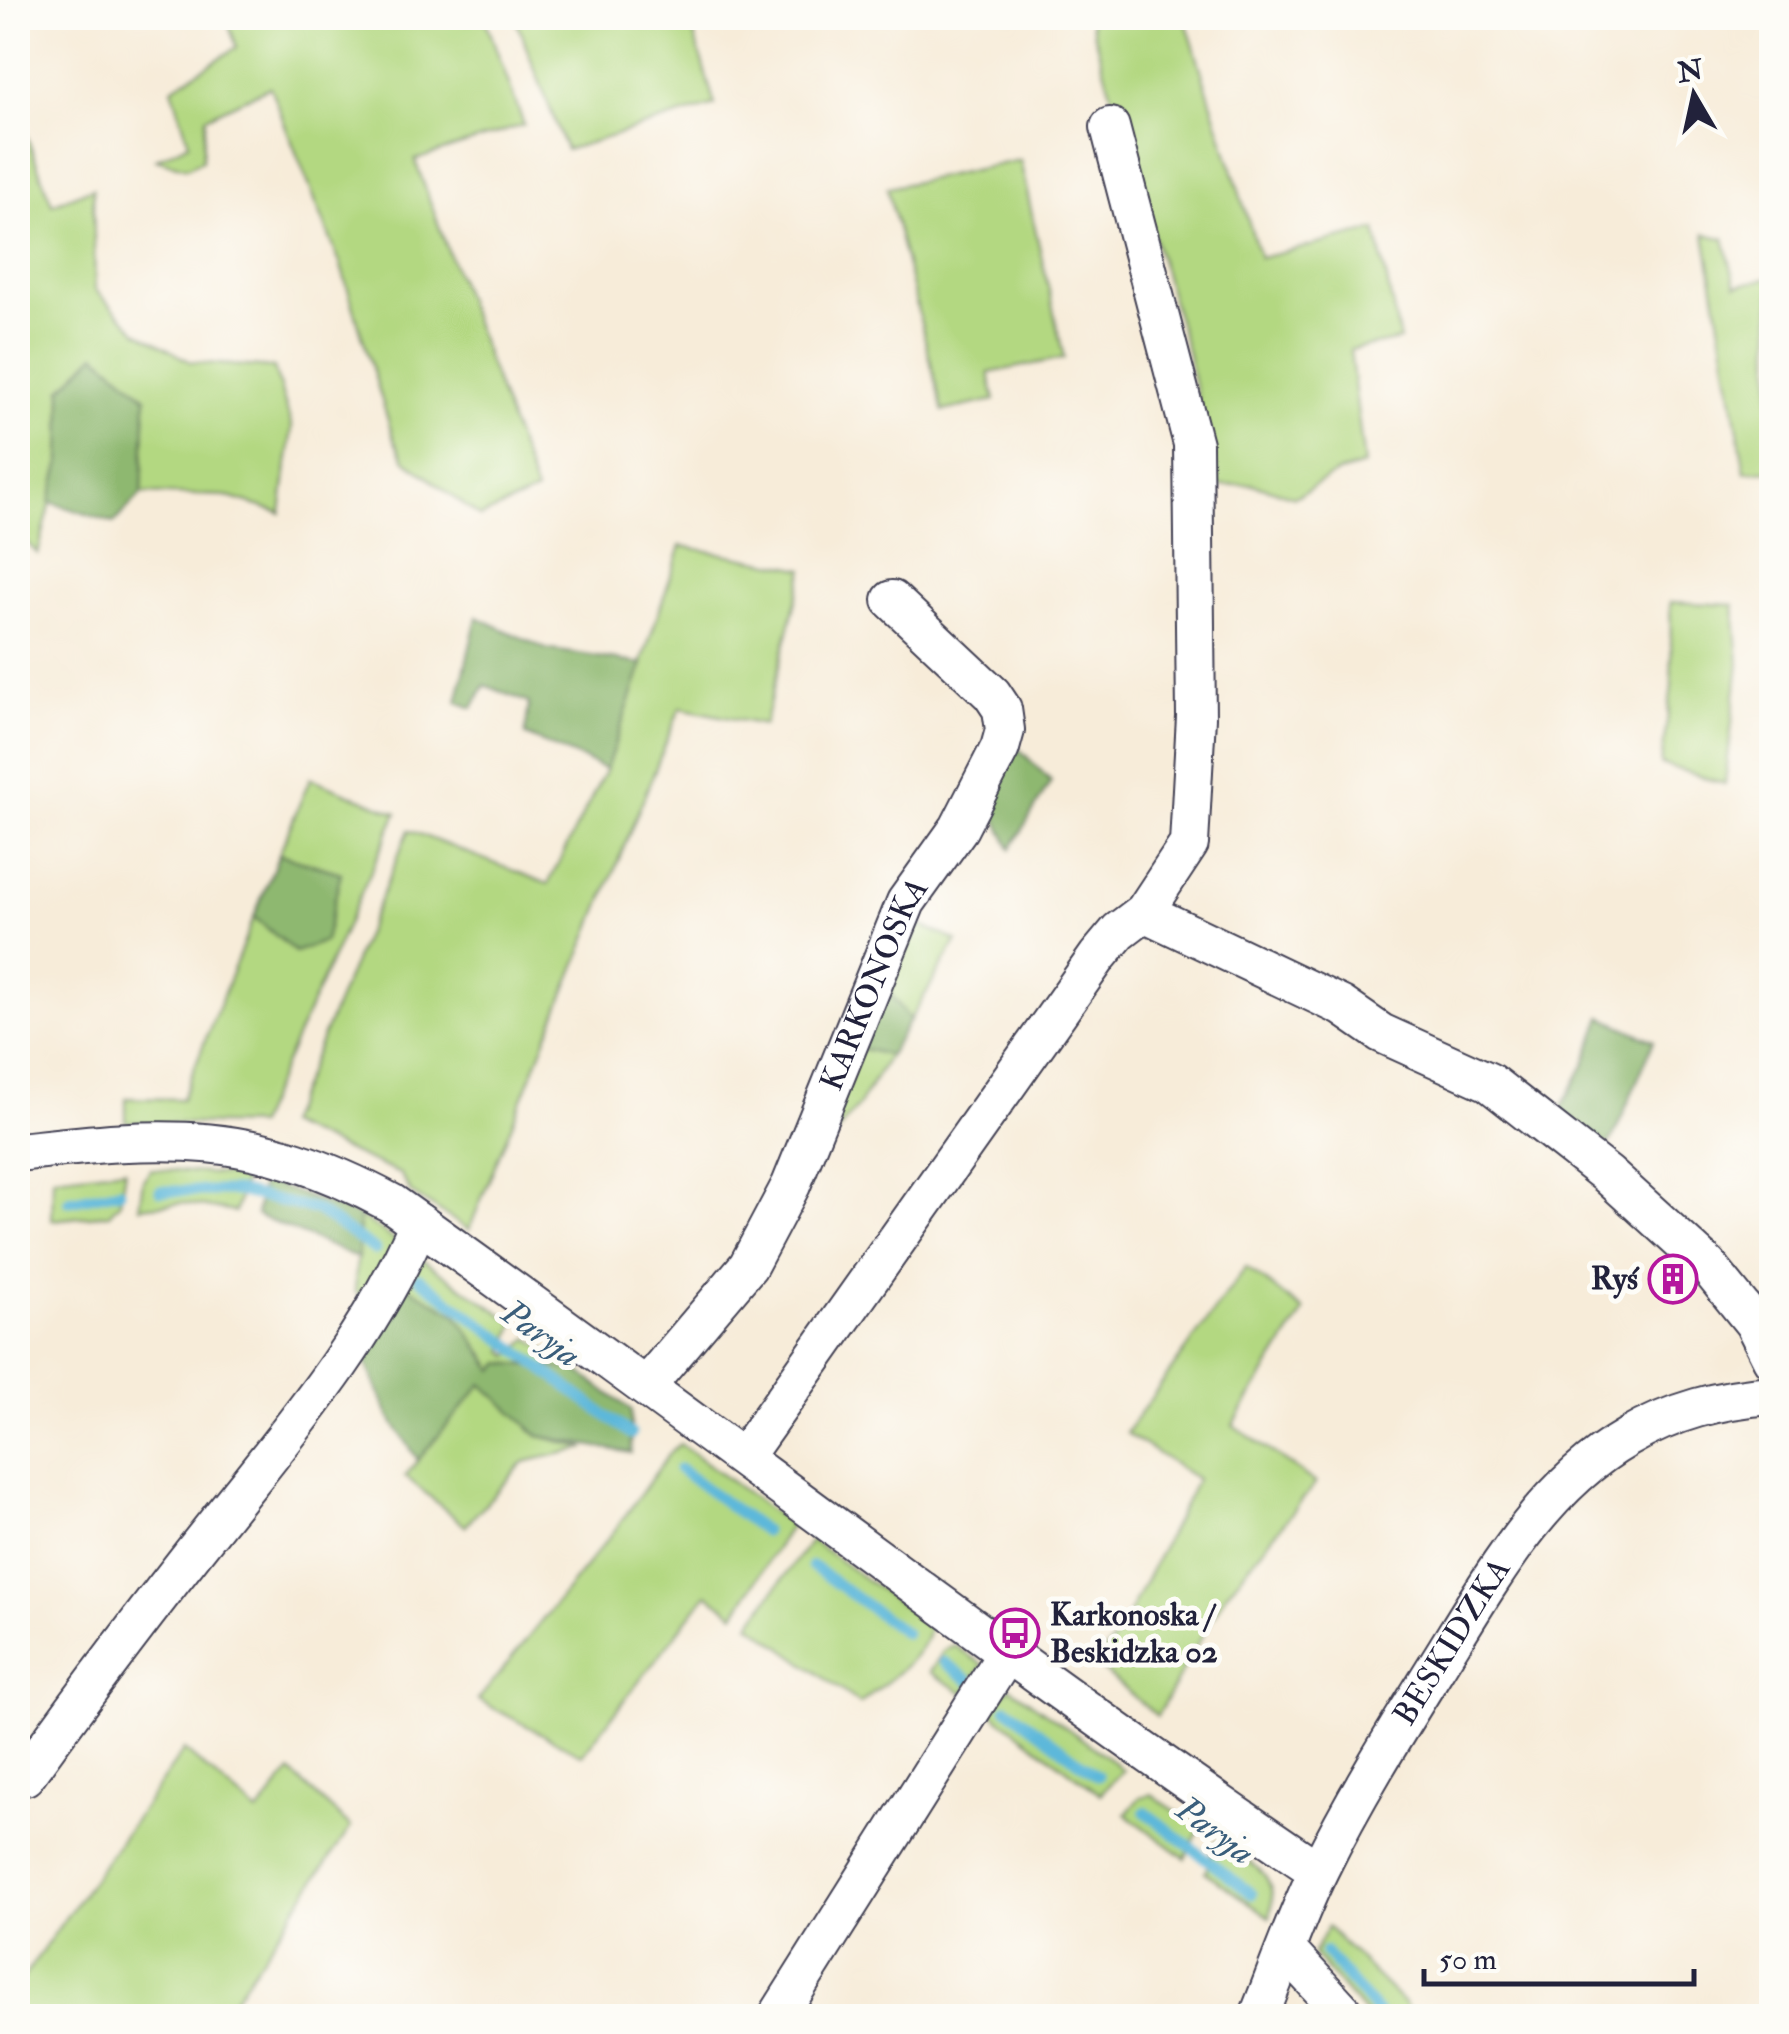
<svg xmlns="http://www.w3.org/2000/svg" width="1789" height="2034" viewBox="0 0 1789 2034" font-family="'IM FELL Double Pica',serif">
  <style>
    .green { fill: #b3d881; stroke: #6a7d5e; stroke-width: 2.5 }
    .forest { fill: #8eb86f; stroke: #586d55; stroke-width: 2.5 }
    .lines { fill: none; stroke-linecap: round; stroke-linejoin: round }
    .stream { stroke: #5db8da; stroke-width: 11 }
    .minor-casing { stroke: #424053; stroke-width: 42 }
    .minor { stroke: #fff; stroke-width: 38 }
    .labels { text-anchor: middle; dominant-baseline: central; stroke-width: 10; stroke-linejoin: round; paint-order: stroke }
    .street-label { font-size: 32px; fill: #22223b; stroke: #fdfcf7 }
    .poi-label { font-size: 32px; font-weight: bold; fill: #22223b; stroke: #fdfcf7; text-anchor: end }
    .water-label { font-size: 35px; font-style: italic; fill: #3a5e7b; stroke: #fdfcf7 }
  </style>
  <rect width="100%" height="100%" fill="#fdfcf7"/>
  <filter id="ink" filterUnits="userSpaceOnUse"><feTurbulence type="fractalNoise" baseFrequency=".01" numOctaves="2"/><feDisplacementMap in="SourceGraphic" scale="20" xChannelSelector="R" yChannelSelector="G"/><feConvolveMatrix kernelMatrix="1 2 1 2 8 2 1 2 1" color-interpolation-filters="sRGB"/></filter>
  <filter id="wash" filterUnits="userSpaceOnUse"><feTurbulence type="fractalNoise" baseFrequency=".0048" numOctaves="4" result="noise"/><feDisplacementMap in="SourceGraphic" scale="40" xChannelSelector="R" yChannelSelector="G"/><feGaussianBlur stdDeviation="2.25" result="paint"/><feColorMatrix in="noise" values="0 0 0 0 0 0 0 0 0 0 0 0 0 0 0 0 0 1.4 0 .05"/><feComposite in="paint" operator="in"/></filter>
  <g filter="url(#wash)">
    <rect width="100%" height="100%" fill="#f7ecd9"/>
    <g class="green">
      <polygon points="226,18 485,18 524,125 415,160 536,492 480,517 405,460 394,440 340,263 270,87 206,117 202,160 187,168 156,159 189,143 172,88 237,47"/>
      <polygon points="515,18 689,18 715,105 566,150"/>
      <polygon points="1089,18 1185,18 1260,258 1376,230 1400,340 1350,350 1364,465 1339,472 1295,497 1252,484 1217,486 1187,351"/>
      <polygon points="18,113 52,204 93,188 95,290 137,331 191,362 274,368 292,427 281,513 225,496 142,493 146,397 62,389 61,461 38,554 18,534"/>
      <polygon points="1020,160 1064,358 989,373 995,400 943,411 887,188"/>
      <polygon points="1705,234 1724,238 1736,286 1771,277 1771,470 1745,472"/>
      <polygon points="681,546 804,569 764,725 680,708 469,1230 411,1193 400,1174 286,1124 409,830 548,884 606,769"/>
      <polygon points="1670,602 1734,605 1739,663 1725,784 1661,764 1672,686"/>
      <polygon points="310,778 397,813 257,1125 126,1122 126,1098 182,1099 254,917 295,951 341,873 279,854"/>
      <polygon points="911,921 957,941 910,1020 883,984"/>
      <polygon points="859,1048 889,1055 859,1105 825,1147"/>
      <polygon points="125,1169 120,1202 109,1214 52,1220 53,1177"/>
      <polygon points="151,1169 245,1176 235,1212 182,1203 139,1207 143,1180"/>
      <polygon points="359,1216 398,1242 369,1304 355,1291"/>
      <polygon points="418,1257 515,1323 504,1351 509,1356 529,1338 575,1369 502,1363 494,1370 484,1353 403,1284"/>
      <polygon points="1246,1267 1304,1311 1233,1425 1316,1483 1226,1594 1157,1716 1094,1663 1118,1635 1197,1479 1126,1433"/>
      <polygon points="482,1383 539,1436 586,1448 524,1462 465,1526 405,1476"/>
      <polygon points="680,1444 791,1525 735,1614 707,1594 582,1755 478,1700 618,1526 671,1451"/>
      <path d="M811,1540L929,1625C929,1655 881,1685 860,1704L750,1624Z"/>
      <polygon points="954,1645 983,1665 964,1693 930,1672 944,1650"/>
      <polygon points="1010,1687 1110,1759 1123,1770 1100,1794 988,1710"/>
      <polygon points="184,1750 258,1813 290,1772 351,1827 222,2016 18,2016 18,1985"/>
      <polygon points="1151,1794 1200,1828 1185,1858 1126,1814 1140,1797"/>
      <path d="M1216,1841C1250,1864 1281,1871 1270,1917L1205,1872Z"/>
      <polygon points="1327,1927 1404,2003 1412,2016 1367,2016 1313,1954"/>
    </g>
    <g class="forest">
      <polygon points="96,354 146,397 142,493 114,523 50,502 61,461 62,389"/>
      <polygon points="477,617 546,649 643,664 606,769 525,735 529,703 485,685 473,708 457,702"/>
      <polygon points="1014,744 1051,781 1011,849 987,799"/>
      <polygon points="279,854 341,873 325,941 295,952 254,917"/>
      <polygon points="883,984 910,1020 889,1055 859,1048"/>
      <polygon points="1602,1017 1654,1041 1612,1140 1602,1152 1557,1116 1585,1063"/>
      <polygon points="262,1180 359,1216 358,1258 256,1215"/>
      <polygon points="403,1284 456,1314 494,1370 501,1363 575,1369 631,1410 631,1453 539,1436 482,1384 418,1460 389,1416 361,1351"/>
    </g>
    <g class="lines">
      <g class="stream">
        <polyline points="160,1191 237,1191 316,1210 375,1250"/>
        <polyline points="69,1201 120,1191"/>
        <polyline points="419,1278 631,1434"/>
        <polyline points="679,1469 764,1531"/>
        <polyline points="812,1566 905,1633"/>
        <polyline points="944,1662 969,1680"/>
        <polyline points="1007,1708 1098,1776"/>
        <polyline points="1145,1812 1252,1894"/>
        <polyline points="1325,1952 1380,2016"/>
      </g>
    </g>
  </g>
  <g filter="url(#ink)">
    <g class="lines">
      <g class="minor-casing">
        <g id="minor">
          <polyline points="1144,912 1342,1006 1381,1033 1489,1082 1608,1175 1707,1265 1754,1323 1772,1359"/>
          <path d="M18,1152C168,1135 253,1129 391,1203C702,1423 1002,1658 1318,1871"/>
          <path id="s1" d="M647,1385L748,1266L791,1185L906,902L959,828L1000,748L1005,730L1002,709L992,694L892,600"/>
          <polyline points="744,1456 1098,956 1119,931 1144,912 1189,844 1196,717 1193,444 1110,127"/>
          <path d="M25,1776C88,1689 152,1604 219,1520C294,1426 372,1334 419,1223"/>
          <polyline points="1286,1950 1347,2016"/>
          <polyline points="778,2016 1007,1653"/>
          <path id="s2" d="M1259,2016C1279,1967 1296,1916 1320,1868C1357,1793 1402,1722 1446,1651C1495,1572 1545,1485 1627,1438C1673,1411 1719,1399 1772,1395"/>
        </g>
      </g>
      <use href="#minor" class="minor"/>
    </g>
  </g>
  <defs>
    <g id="building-ring" transform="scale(2.5)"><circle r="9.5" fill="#fdfcf7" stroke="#b5179e" stroke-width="1.5"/><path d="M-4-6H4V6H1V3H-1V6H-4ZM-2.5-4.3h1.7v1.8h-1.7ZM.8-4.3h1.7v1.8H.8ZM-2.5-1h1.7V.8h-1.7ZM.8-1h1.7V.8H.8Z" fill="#b5179e"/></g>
    <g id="bus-ring" transform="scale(2.5)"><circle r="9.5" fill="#fdfcf7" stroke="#b5179e" stroke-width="1.5"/><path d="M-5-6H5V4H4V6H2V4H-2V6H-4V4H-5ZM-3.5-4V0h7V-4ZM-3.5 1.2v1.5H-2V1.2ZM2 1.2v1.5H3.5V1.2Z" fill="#b5179e"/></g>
  </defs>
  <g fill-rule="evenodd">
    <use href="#building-ring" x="1673" y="1279"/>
    <use href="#bus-ring" x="1015" y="1633"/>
  </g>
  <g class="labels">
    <g class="street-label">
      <text stroke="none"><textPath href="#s1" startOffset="465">KARKONOSKA</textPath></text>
      <text stroke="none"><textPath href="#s2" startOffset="422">BESKIDZKA</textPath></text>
    </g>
    <g class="poi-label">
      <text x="1638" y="1279">Ryś</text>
      <text x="1050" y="1615" text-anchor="start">Karkonoska /<tspan x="1050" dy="37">Beskidzka 02</tspan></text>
    </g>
    <g class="water-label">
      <text transform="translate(541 1334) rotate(36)">Paryja</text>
      <text transform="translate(1215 1831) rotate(37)">Paryja</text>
    </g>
  </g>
  <rect width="1789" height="2034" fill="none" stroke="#fdfcf7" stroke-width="60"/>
  <g transform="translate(1694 95) rotate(351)" stroke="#fdfcf7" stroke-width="8" paint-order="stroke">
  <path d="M0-8L18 38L0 25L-18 38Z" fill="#22223b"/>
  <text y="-15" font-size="28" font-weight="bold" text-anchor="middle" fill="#22223b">N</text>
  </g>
  <path d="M1424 1969v15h270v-15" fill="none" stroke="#22223b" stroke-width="5"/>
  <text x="1439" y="1969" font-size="30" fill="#22223b" stroke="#fdfcf7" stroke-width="8" paint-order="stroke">50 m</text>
</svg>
